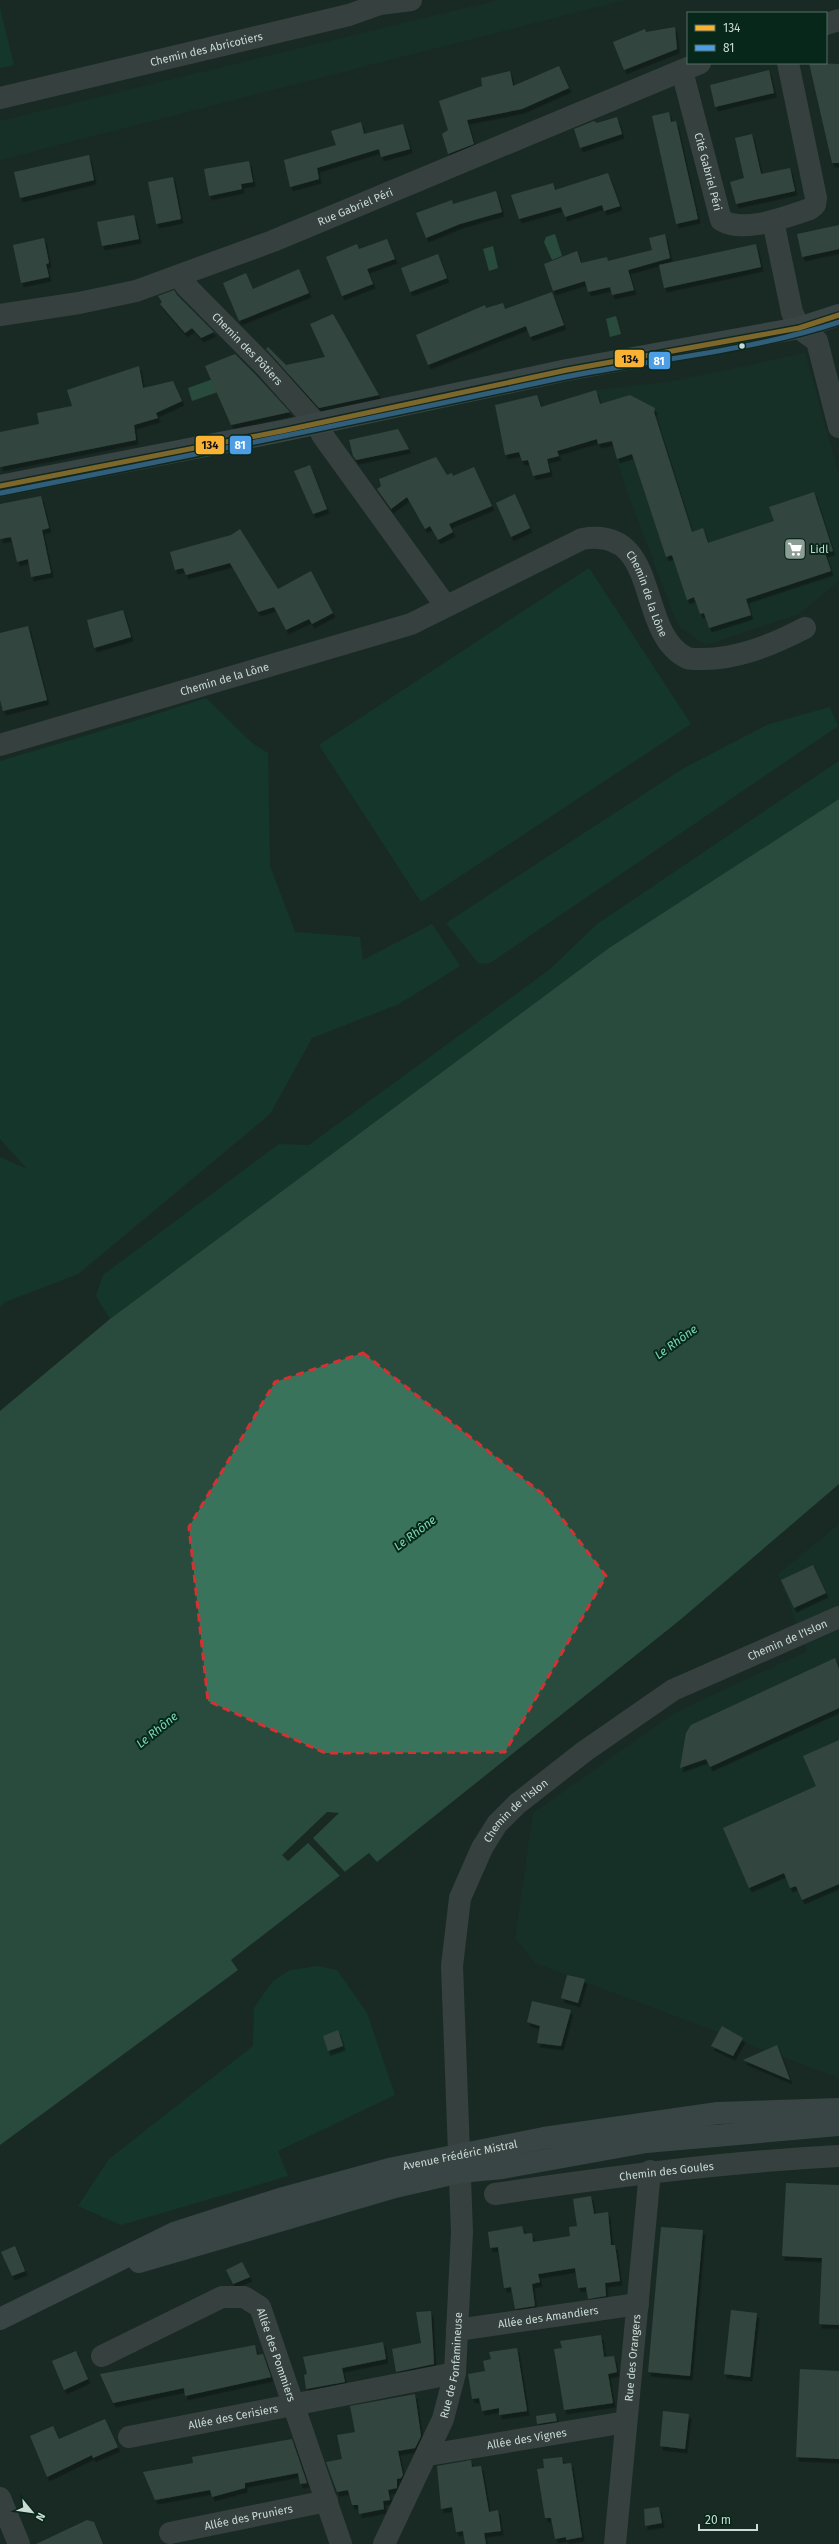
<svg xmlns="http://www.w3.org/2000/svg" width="839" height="2544" viewBox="0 0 839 2544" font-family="'Fira Sans',sans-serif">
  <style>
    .built { fill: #13382a }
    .green { fill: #0f4533 }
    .water { fill: #3a735c }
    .pier { fill: #192a24 }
    .building { fill: #53665e; filter: url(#shadow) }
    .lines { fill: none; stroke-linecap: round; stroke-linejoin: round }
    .minor { stroke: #595d60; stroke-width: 22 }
    .major { stroke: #60666b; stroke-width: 22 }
    .bus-1-casing { stroke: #07271b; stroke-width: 8 }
    .bus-2-casing { stroke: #07271b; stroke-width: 8 }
    .bus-1 { stroke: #f9b233; stroke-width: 5 }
    .bus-2 { stroke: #4d9ee5; stroke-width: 5 }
    .marked { fill: none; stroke: #d53131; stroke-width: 3; stroke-dasharray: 8 5; stroke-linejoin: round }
    .bus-dot { fill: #cadbd3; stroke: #07271b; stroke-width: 1.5 }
    .labels { text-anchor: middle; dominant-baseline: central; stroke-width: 4; stroke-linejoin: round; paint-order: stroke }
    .street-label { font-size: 11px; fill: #cadbd3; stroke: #07271b }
    .poi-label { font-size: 11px; fill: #cadbd3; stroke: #07271b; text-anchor: start }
    .water-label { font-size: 12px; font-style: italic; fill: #7ad7b0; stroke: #07271b }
    .line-badge { stroke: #07271b; stroke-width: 1.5 }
    .badge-label { font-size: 11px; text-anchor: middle; font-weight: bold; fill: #fff }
    .pale-badge-label { font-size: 11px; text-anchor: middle; font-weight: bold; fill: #111 }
  </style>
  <defs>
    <filter id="shadow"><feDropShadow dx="2.5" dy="4.5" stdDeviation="0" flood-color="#0009"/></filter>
  </defs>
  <rect width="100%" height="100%" fill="#192a24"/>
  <g class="built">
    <polygon points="498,0 624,0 0,160 0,121"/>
    <polygon points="805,353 839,475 839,581 799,614 706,645 678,626 625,486 596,390 673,381"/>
    <polygon points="839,1524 839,2078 535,1963 515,1938 533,1813 674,1713 807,1651 778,1574"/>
  </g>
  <g class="green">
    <polygon points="0,8 14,65 0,68"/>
    <polygon points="589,568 691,724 421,902 319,745"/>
    <polygon points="206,698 252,743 268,753 270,866 295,932 360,937 363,960 432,924 460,966 399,1004 312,1038 270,1114 78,1274 5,1302 0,1307 0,1157 27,1169 0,1139 0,761 138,720"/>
    <polygon points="830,707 838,726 490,963 479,964 446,923 684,768 769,724"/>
    <polygon points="839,761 839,799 609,948 110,1319 96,1296 103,1275 279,1144 309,1145 549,970 597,924"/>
    <polygon points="318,1966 337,1970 367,2013 395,2095 278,2151 288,2176 121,2225 78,2206 109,2159 253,2046 254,2008 272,1982 290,1970"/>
  </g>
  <g class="water">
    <polygon points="555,234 562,256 552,260 544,242 546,237"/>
    <polygon points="493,246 498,268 489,271 483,249"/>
    <polygon points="616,316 621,334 610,337 606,319"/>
    <polygon points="213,379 218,392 192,401 188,388"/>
    <polygon points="839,799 839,1484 680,1620 377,1862 369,1853 231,1960 238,1970 0,2145 0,1411 110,1319 609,948"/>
  </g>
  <polygon class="pier" points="327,1812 339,1813 313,1838 346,1873 341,1877 308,1843 288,1861 282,1855"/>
  <g class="building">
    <polygon points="675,27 677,49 624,70 613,42 645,29 646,32"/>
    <polygon points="809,63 839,64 839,163 832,163"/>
    <polygon points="559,66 569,88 522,109 467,120 474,144 448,154 442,134 448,130 439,101 482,86 481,78 510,71 513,86"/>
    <polygon points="769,70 774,93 715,107 710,85"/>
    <polygon points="669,112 671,122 676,121 698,219 676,224 652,116"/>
    <polygon points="617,117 622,134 580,148 574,129 594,121 597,123"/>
    <polygon points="361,122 364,134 403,124 410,149 381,157 379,149 317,168 319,179 290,187 284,160 336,145 331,131"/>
    <polygon points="752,134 761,174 790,168 795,191 736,204 730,182 744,178 735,138"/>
    <polygon points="89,155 94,180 20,198 14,172"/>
    <polygon points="249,161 253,182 241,184 242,189 209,196 204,169"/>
    <polygon points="608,173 620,206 604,211 602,205 565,217 561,207 519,219 511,195 553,183 555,190"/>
    <polygon points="173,177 181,219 156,224 148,182"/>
    <polygon points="496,191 502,212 460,224 426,238 416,213 452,200 453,204"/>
    <polygon points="134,215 139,239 102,246 97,222"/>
    <polygon points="839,225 839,249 802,257 797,234"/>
    <polygon points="665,234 670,258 628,270 634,290 612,295 610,287 588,292 585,281 553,291 544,264 577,251 581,263 607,257 608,261 652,250 649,238"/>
    <polygon points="44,238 49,263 46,264 49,277 21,283 13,245"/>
    <polygon points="387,239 395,259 367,269 373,284 342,296 326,257 357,244 359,249"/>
    <polygon points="756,244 761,267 664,288 659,265"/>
    <polygon points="438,254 447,278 410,292 401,268"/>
    <polygon points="299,269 309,293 239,321 223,283 246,273 253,289"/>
    <polygon points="174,290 177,295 214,332 201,338 192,328 185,333 160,304 162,302 158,296"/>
    <polygon points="552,292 564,325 530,337 526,326 428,365 416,335 485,305 486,308 503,303 505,309"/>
    <polygon points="333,314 379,395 319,408 266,349 268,347 286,365 325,357 310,324"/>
    <polygon points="235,354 256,375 290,412 231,425 205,366"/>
    <polygon points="139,366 143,388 173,381 182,401 156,413 158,418 134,425 136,440 0,467 0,432 39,424 37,413 72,406 67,390"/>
    <polygon points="596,390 600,404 630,395 655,408 654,412 692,532 703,528 708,543 774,521 769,507 814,492 833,551 825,553 831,571 746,599 751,615 709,628 704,613 700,614 694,597 687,600 672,555 666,557 632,454 617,459 612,441 598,444 597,439 557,451 559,456 547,459 550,472 533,476 528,460 522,461 519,452 505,455 495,405 537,395 541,407"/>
    <polygon points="398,429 409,449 356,460 353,456 349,440"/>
    <polygon points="436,457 447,475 452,473 453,476 474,467 492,506 449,524 453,532 438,540 430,526 425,529 407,497 391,509 377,489 381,486 379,479"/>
    <polygon points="310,465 327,509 313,514 294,471"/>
    <polygon points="515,494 530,528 511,537 496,503"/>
    <polygon points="41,496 49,528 42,530 51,573 31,577 28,559 17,562 11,537 0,539 0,504"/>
    <polygon points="240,529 278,589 311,571 333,613 312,624 309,619 286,630 274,607 258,612 230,563 186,575 183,568 175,570 170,552 231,535"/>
    <polygon points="123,610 131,637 94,648 87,620"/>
    <polygon points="28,626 47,700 3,711 0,700 0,633"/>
    <polygon points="813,1565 826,1593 794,1608 781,1580"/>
    <polygon points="835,1658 839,1669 839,1708 710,1767 706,1759 680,1768 686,1733 691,1725"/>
    <polygon points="839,1740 839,1884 802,1900 796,1886 790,1888 784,1873 749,1888 723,1828 816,1786 803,1756"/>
    <polygon points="567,1975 585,1979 578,2003 561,1998"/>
    <polygon points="532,2001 571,2010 561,2046 537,2043 540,2026 527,2022"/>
    <polygon points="722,2026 743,2038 733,2056 711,2046"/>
    <polygon points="338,2030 343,2046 328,2051 323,2036"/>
    <polygon points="777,2045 790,2080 743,2060"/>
    <polygon points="786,2183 839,2185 839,2325 819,2324 822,2258 782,2256"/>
    <polygon points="591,2196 594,2214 608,2212 611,2245 615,2245 620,2281 605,2283 606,2296 588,2299 586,2287 578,2288 575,2268 538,2274 540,2282 532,2284 535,2306 515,2309 511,2287 504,2288 498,2247 490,2248 488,2232 522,2226 524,2234 532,2233 533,2242 570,2236 569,2227 577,2226 573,2199"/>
    <polygon points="661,2227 703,2230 690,2376 648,2372"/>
    <polygon points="15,2246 25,2271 12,2276 1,2252"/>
    <polygon points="242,2262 250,2277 233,2284 226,2270"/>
    <polygon points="731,2310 757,2313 750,2377 724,2374"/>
    <polygon points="431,2311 434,2364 396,2372 392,2349 421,2343 416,2312"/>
    <polygon points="601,2335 604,2357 614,2356 617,2372 608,2374 613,2403 564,2410 554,2349 562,2348 560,2341"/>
    <polygon points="383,2342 386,2359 342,2368 345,2382 306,2389 304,2375 307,2374 303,2357"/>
    <polygon points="255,2345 257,2355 263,2354 271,2377 185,2396 184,2388 113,2403 100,2374"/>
    <polygon points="517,2348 527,2411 499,2415 499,2408 482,2411 479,2398 472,2399 468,2374 485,2371 483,2361 491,2359 489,2352"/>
    <polygon points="76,2351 88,2379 64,2390 52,2361"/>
    <polygon points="800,2369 839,2371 839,2459 796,2457"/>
    <polygon points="415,2394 421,2436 415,2448 398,2451 403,2475 401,2478 397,2479 397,2488 388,2490 390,2500 383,2501 384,2509 359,2514 358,2505 352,2505 348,2490 337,2492 326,2462 342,2459 337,2435 355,2432 350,2406"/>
    <polygon points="663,2411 689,2414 685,2449 660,2446"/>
    <polygon points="555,2413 557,2421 537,2424 536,2416"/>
    <polygon points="105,2419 118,2447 93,2458 92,2455 47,2477 30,2436 53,2426 59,2439"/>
    <polygon points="292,2439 307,2483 300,2484 298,2473 245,2483 245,2488 212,2497 210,2490 155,2500 143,2472 193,2463 192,2457"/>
    <polygon points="562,2457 563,2464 571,2463 582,2537 566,2540 566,2537 555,2539 551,2518 545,2518 537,2469 544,2468 543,2459"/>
    <polygon points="471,2460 472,2467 481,2466 489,2512 498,2510 501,2531 484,2533 486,2544 465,2544 463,2531 456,2532 452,2507 441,2509 437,2466"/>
    <polygon points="659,2507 662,2523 645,2526 644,2509"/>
    <polygon points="87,2520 94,2522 103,2544 36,2544"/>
  </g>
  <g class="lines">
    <g class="minor">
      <polyline points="826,24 839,20"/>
      <path id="s1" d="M682,71L721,220C744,234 786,217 810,209L815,205L816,198L788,63"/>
      <path id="s2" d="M0,98L349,15L380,4L411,0"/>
      <polyline points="773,221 792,312 799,328 817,341 839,427"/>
      <path id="s3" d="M179,276L186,286L265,366L316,423L323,436L445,605"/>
      <path id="s4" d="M0,315L79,303L136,291L273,241L700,63"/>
      <path id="s5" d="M0,745L411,624L582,539C662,525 635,633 687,658C690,659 695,659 699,659C736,660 772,645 805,628"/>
      <path id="s6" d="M495,2194C610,2177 723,2162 839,2156"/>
      <path id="s7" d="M457,2330L638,2304"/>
      <path id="s8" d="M102,2356L222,2297H244L260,2307L341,2544"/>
      <path id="s9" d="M129,2437L455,2373"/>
      <path id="s10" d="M428,2455L626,2422"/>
      <polyline points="0,2498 19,2544"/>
      <path id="s11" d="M170,2533L327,2501"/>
      <path id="s12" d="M384,2544L443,2419L455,2373L462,2232L452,1966L460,1898L482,1848L497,1824L517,1804L585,1751L673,1690L839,1617"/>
      <path id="s13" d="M615,2544L650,2171"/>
    </g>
    <g class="major">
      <polyline points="0,486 282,431 567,370 799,328 839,315"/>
      <polyline points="139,2262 395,2187 460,2172 502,2168 646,2142 839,2125"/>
      <path id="s14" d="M0,2319L174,2233L283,2198L389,2169L544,2138L718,2113L839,2109"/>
    </g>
    <g class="bus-1-casing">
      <polyline id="bus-1" points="0,486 282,431 567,370 799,328 839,315"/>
    </g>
    <g class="bus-2-casing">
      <path id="bus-2" d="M1,493C190,456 378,417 565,377C656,359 751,351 839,322"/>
    </g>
    <use href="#bus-1" class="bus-1"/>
    <use href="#bus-2" class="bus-2"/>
  </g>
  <path d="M0 0H839V2544H0ZM363,1353L544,1495L606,1576L505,1752L325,1753L208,1701L189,1527L275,1382Z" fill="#192a24" fill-opacity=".55" fill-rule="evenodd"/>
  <path class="marked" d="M363,1353L544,1495L606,1576L505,1752L325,1753L208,1701L189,1527L275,1382Z"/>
  <defs>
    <g id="supermarket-square" transform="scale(1.15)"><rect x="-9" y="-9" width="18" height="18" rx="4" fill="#8c9d96" stroke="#07271b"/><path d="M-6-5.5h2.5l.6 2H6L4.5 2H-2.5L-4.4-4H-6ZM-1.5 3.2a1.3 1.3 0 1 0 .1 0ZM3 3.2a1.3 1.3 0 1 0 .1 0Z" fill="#fff"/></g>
  </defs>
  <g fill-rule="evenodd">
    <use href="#supermarket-square" x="795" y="549"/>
  </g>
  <circle class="bus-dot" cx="742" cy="346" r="3.5"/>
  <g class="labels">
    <g class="street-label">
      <text stroke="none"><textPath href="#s2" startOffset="212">Chemin des Abricotiers</textPath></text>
      <text stroke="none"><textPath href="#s1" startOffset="104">Cité Gabriel Péri</textPath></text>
      <text stroke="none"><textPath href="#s4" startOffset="373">Rue Gabriel Péri</textPath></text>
      <text stroke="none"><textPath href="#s3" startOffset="100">Chemin des Pôtiers</textPath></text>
      <text stroke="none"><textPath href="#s5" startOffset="716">Chemin de la Lône</textPath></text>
      <text stroke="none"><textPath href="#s5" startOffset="234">Chemin de la Lône</textPath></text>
      <text stroke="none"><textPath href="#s12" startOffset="1091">Chemin de l'Islon</textPath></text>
      <text stroke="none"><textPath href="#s12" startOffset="767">Chemin de l'Islon</textPath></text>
      <text stroke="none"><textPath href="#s14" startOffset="491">Avenue Frédéric Mistral</textPath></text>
      <text stroke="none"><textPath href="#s6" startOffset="173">Chemin des Goules</textPath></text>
      <text stroke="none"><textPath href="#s7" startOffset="92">Allée des Amandiers</textPath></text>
      <text stroke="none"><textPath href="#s8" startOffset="225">Allée des Pommiers</textPath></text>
      <text stroke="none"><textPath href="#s13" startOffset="187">Rue des Orangers</textPath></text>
      <text stroke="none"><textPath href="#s12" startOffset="193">Rue de Fonfamineuse</textPath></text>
      <text stroke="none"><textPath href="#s9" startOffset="106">Allée des Cerisiers</textPath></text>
      <text stroke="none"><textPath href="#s10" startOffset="100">Allée des Vignes</textPath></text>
      <text stroke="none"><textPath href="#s11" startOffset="80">Allée des Pruniers</textPath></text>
    </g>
    <g class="poi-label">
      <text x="810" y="549">Lidl</text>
    </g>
    <g class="water-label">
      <text transform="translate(676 1342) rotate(-36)">Le Rhône</text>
      <text transform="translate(415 1533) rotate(-37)">Le Rhône</text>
      <text transform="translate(157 1730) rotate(-39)">Le Rhône</text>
    </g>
  </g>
  <g class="line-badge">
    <rect x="614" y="349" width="31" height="19" rx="4" fill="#f9b233"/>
    <rect x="648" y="351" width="23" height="19" rx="4" fill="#4d9ee5"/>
    <rect x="195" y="435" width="30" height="20" rx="4" fill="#f9b233"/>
    <rect x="229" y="435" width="23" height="20" rx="4" fill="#4d9ee5"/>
  </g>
  <g class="badge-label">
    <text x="659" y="365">81</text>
    <text x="240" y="449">81</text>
  </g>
  <g class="pale-badge-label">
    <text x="630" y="363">134</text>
    <text x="210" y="449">134</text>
  </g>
  <rect x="687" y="12" width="140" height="52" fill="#07271b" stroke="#556f65"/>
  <rect x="695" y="25" width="20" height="6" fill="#f9b233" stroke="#556f65"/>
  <text x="723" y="32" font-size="12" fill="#cadbd3">134</text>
  <rect x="695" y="45" width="20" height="6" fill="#4d9ee5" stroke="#556f65"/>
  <text x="723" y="52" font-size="12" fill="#cadbd3">81</text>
  <g transform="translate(32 2512) rotate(119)" stroke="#07271b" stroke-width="3" paint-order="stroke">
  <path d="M0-3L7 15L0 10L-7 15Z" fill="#cadbd3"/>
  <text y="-6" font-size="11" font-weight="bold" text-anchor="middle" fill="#cadbd3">N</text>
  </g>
  <path d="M699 2524v6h58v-6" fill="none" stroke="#cadbd3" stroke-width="2"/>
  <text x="705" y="2524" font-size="12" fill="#cadbd3" stroke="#07271b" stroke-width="3" paint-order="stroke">20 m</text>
</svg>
